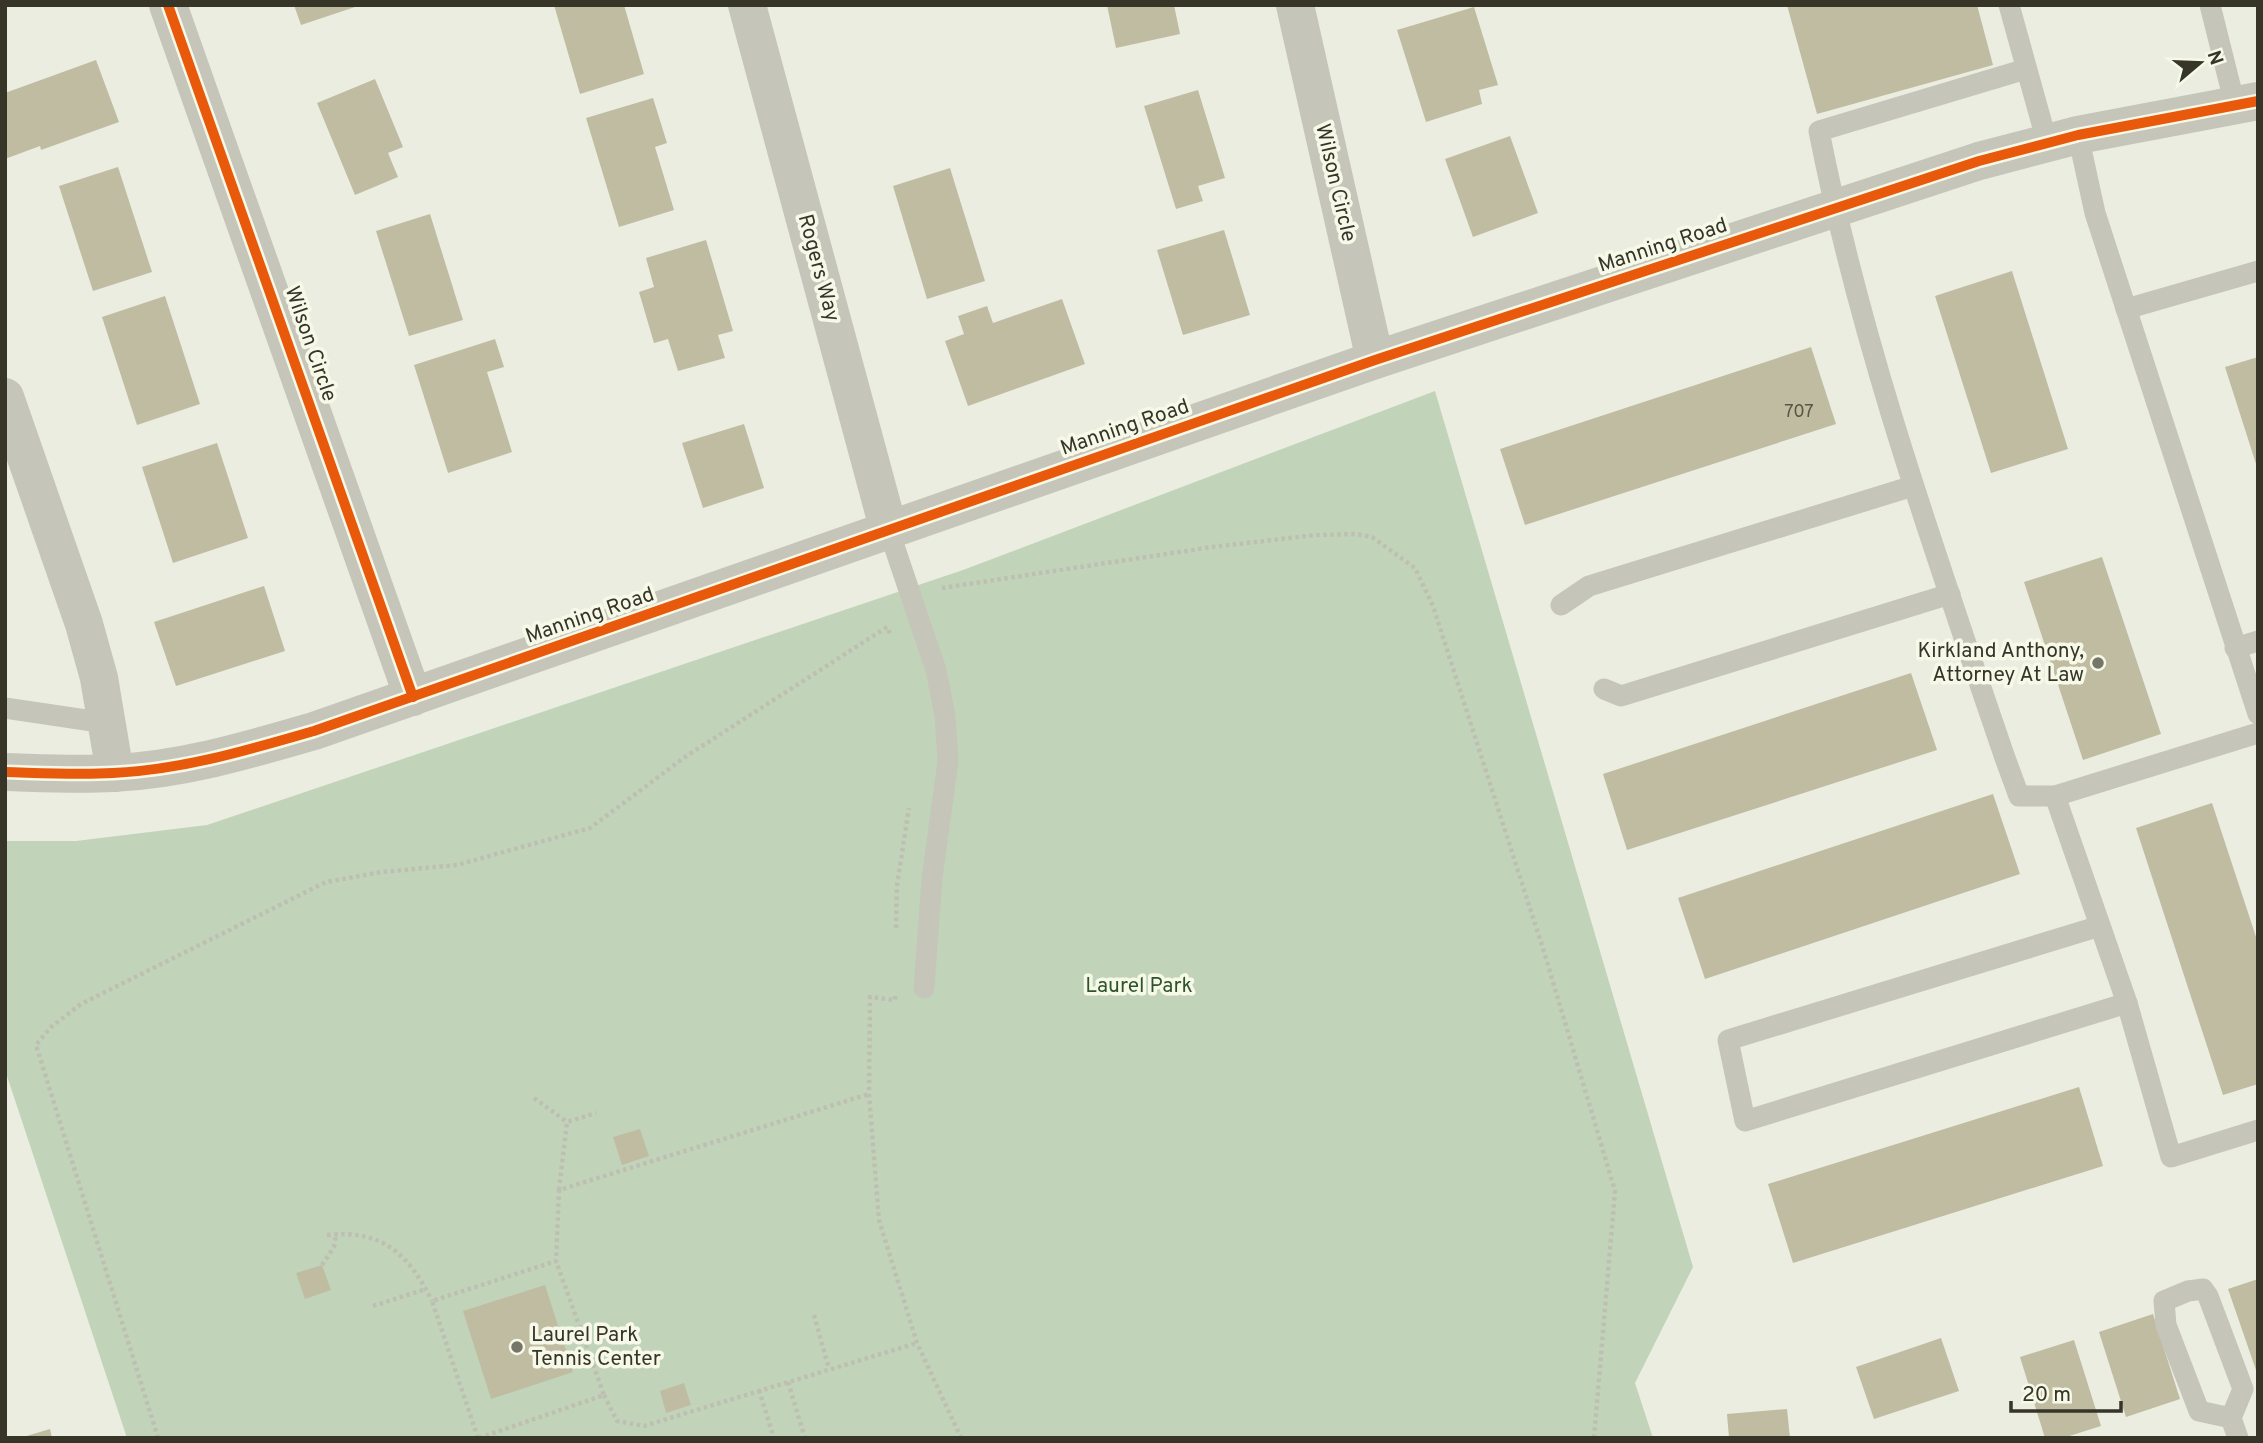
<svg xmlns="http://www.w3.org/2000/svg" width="2263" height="1443" viewBox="0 0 2263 1443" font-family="Overpass,sans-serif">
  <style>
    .green { fill: #c1d4ba }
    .building { fill: #c0bca2 }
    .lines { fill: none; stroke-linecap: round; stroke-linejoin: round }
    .path { stroke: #bebfb2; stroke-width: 4.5; stroke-dasharray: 3.5 3.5; stroke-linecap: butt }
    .lane { stroke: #c5c6b9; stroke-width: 21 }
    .street { stroke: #c5c6b9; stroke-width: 38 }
    .cycleway-casing { stroke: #f7f9e8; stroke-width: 15 }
    .cycleway { stroke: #e8590c; stroke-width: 10 }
    .poi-dot { fill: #757568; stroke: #f7f9e8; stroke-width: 2.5 }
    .labels { text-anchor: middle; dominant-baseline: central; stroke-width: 7; stroke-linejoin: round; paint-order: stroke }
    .number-label { font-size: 18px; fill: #585746 }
    .street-label { font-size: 21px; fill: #363528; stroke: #f7f9e8 }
    .poi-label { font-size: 21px; fill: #363528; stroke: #f7f9e8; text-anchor: end }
    .park-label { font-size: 21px; fill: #2e542c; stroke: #f7f9e8 }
  </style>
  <rect width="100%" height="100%" fill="#ebede0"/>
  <polygon class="green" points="1435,391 1693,1267 1635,1383 1653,1438 127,1438 5,1070 5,841 76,841 207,825 963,570"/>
  <g class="building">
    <polygon points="294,5 358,5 358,6 301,25"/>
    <polygon points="554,5 624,5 644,74 580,94"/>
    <polygon points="1107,5 1174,5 1180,34 1116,48"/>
    <polygon points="1787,5 1977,5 1993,65 1817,114"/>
    <polygon points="1474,7 1498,85 1479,90 1482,104 1426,122 1397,30"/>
    <polygon points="96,60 119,122 41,150 40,146 5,159 5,93"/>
    <polygon points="375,79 403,147 388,153 398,177 355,195 317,103"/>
    <polygon points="1198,90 1225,178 1198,186 1203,201 1176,209 1144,106"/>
    <polygon points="653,98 667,143 655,147 674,210 619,227 586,118"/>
    <polygon points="1510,136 1538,213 1473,237 1445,159"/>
    <polygon points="118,167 152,272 93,291 59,186"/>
    <polygon points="950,168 985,281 927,299 893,186"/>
    <polygon points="430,214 463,320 409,336 376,231"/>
    <polygon points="1224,230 1250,315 1183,335 1157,250"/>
    <polygon points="706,240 733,331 718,335 725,358 678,371 668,339 654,343 639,292 654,287 646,258"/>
    <polygon points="2012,271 2068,449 1991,473 1935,296"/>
    <polygon points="165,296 200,404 137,425 102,317"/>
    <polygon points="1062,299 1085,364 968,406 945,341 964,334 958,316 987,306 993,323"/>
    <polygon points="495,339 504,367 487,372 512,452 448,473 414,365"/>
    <polygon points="1811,347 1836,424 1525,525 1500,449"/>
    <polygon points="2258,357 2258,467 2257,467 2225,367"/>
    <polygon points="744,424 764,488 703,508 682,443"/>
    <polygon points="217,443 248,538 173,563 142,467"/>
    <polygon points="2102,557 2161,734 2083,760 2024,582"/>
    <polygon points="264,586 285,651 176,686 154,622"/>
    <polygon points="1911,673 1937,750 1627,850 1603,774"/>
    <polygon points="1993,794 2020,874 1705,979 1678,898"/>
    <polygon points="2212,803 2258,943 2258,1084 2223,1095 2136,828"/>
    <polygon points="2079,1087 2103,1166 1793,1263 1768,1184"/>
    <polygon points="640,1129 649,1156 622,1165 613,1137"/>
    <polygon points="322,1265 331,1290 305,1299 296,1273"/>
    <polygon points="2258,1279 2258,1373 2257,1373 2228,1289"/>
    <polygon points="545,1285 573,1372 491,1399 463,1311"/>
    <polygon points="2153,1314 2180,1399 2126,1417 2099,1332"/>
    <polygon points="1941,1338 1959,1391 1874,1419 1856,1367"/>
    <polygon points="2074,1340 2101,1426 2063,1438 2045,1438 2020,1357"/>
    <polygon points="684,1383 691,1405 666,1413 660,1391"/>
    <polygon points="1787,1409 1790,1438 1729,1438 1727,1414"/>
    <polygon points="50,1429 52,1438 23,1438 23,1437"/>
  </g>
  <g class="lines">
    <g class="path">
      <polyline points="942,588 1212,547 1316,535 1357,534 1372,537 1415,568 1433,606 1545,955 1615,1191 1594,1438"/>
      <polyline points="896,928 897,885 909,808"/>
      <polyline points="895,996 895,1000 870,997 869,1094 879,1220 917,1343 961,1438"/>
      <polyline points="534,1098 567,1122"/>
      <polyline points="559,1190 567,1122 596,1113"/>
      <path d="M327,1235C383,1229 409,1255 432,1301"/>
      <polyline points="322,1265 334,1247 336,1234"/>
      <polyline points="373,1306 426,1289"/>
      <polyline points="814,1315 829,1369"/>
      <polyline points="788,1382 805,1438"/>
      <polyline points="759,1390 774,1438"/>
      <polyline points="604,1395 617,1421 644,1426 917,1343"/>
      <polyline points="158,1438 36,1045 51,1027 81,1004 326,882 382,872 457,865 590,828 685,757 887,627 891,636"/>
      <polyline points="478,1438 432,1301 556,1261 559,1190 869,1094"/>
      <polyline points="479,1438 604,1395 556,1261"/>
    </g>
    <g class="lane">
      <polyline points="2009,5 2047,142"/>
      <polyline points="2210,5 2235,105"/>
      <path d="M2026,69L1819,131C1861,345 1935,552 2005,758L2019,796H2055L2258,733"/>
      <polyline points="2078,135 2095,213 2258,714"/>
      <polyline points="2126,309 2258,271"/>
      <polyline points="889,531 936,670 945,716 948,761 932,878 924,988"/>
      <polyline points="1561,605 1589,586 1913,486"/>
      <polyline points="2235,648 2258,641"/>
      <polyline points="1604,689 1621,696 1950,594"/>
      <polyline points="5,708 106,723"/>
      <polyline points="2055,796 2127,1003 2171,1157 2258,1130"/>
      <polyline points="2100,926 1728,1040 1745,1121 2127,1003"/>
      <polyline points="2231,1418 2199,1411 2166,1325 2164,1301 2188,1291 2203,1289 2208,1296 2243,1389 2231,1418 2238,1438"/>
    </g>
    <g class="street">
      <polyline points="168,5 413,697"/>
      <polyline points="747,5 889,531"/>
      <polyline points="1295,5 1375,360"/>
      <polyline points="5,397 84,624 99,678 115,773"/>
      <path d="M5,772C41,773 77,775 113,773C182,770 248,750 314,731L1375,360L1979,161L2078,135L2258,101"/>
    </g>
    <g class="cycleway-casing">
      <g id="cycleway">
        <polyline points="168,5 413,697"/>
        <path d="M5,772C41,773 77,775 113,773C182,770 248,750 314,731L1375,360L1979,161L2078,135L2258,101"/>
      </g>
    </g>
    <use href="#cycleway" class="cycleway"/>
  </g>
  <g class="poi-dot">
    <circle cx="2098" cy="663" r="7"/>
    <circle cx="517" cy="1347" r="7"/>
  </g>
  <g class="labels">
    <g class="number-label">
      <text x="1799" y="412">707</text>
    </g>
    <g class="street-label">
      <text transform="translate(1335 183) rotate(77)">Wilson Circle</text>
      <text transform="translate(1663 246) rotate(-18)">Manning Road</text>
      <text transform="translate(818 268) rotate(75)">Rogers Way</text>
      <text transform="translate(310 344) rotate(71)">Wilson Circle</text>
      <text transform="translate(1125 428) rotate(-19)">Manning Road</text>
      <text transform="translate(590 616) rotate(-19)">Manning Road</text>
    </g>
    <g class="poi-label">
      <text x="2084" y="651">Kirkland Anthony,<tspan x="2084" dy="24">Attorney At Law</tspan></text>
      <text x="531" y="1335" text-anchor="start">Laurel Park<tspan x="531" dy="24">Tennis Center</tspan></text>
    </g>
    <g class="park-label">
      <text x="1139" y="986">Laurel Park</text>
    </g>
  </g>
  <rect width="2263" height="1443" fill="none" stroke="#363528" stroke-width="14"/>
  <g transform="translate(2200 63) rotate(71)" stroke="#f7f9e8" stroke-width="5" paint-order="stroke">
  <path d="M0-5L12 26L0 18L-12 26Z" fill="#363528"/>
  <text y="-10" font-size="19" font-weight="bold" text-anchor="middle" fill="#363528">N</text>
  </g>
  <path d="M2011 1401v10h110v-10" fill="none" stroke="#363528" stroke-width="3.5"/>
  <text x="2022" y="1401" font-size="21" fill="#363528" stroke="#f7f9e8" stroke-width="5" paint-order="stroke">20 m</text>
</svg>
